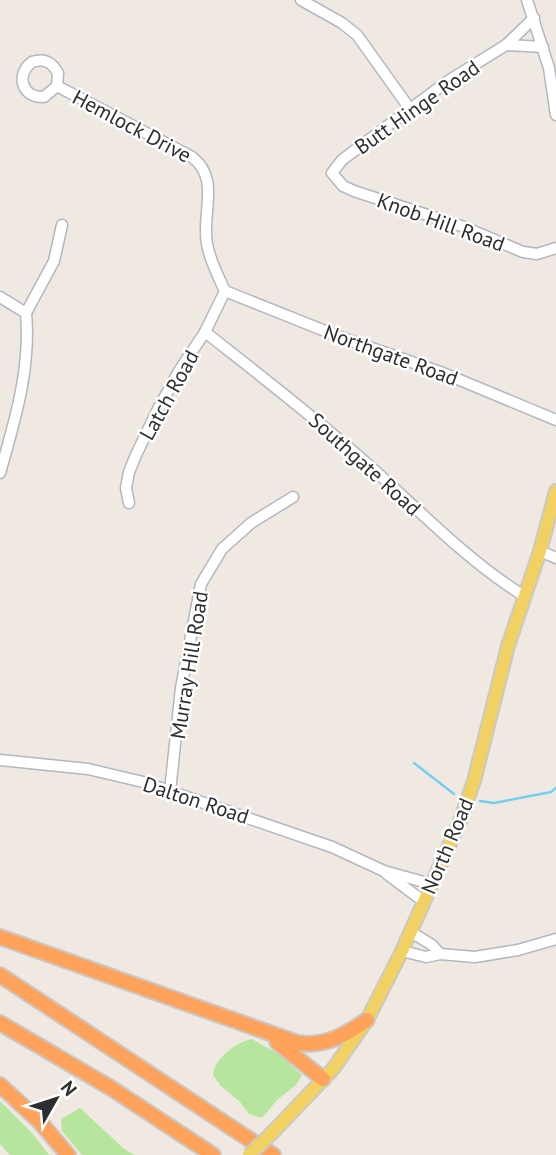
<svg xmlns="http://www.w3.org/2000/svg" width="556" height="1155" viewBox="0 0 556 1155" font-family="'PT Sans',sans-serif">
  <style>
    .green { fill: #b6e59e }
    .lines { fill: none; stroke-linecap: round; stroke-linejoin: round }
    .stream { stroke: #75cff0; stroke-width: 2.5 }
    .minor-casing { stroke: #b4b7c1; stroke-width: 13 }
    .major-casing { stroke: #c9c9c9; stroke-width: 16 }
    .highway-casing { stroke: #c9c9c9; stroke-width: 18 }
    .minor { stroke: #fff; stroke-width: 10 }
    .major { stroke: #f2d163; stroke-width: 12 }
    .highway { stroke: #ffa35c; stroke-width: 14 }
    .major-bridge-casing { stroke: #c9c9c9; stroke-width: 16; stroke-linecap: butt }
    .major-bridge { stroke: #f2d163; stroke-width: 12 }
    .labels { text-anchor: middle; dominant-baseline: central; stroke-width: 5; stroke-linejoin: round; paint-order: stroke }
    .street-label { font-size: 21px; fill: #2e2e2e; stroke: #fff }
  </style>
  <rect width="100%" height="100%" fill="#efe9e1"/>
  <g class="green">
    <path d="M252,1039L280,1055L302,1075L296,1085L277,1100L262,1118L249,1114L240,1102L220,1085L213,1075C214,1059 236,1042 252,1039Z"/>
    <polygon points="0,1101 32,1133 49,1155 10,1155 0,1144"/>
    <polygon points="80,1108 123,1148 134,1155 82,1155 62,1131 61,1119"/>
  </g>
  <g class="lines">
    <g class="stream">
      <polyline points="414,763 454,794"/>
      <polyline points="480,801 494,803 551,792 556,788"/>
    </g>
    <g class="minor-casing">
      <g id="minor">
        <polyline points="301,0 342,23 357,35 410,109"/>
        <polyline points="527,0 549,68 556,115"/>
        <polyline points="534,18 506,45 448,81 386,127 342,160 332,173 343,186 354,191 464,227 523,252 537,254 556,248"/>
        <polyline points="506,45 543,47"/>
        <path d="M57,86L44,97C22,98 15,75 32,62C44,58 52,62 58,73L57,86L192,157C221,179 201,214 207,244C210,261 218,276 225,291"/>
        <polyline points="225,291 340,337 443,373 556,420"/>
        <path d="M0,297L26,313C31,368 15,420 0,473"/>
        <polyline points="26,313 54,261 62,225"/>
        <path d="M205,332C262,377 318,420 372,468C421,512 468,561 524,596"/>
        <polyline points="129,503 126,488 129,472 136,455 157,411 179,371 205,332 225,291"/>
        <polyline points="540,551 556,558"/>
        <polyline points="0,760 88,769 143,782 332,847 384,871 431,884"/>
        <polyline points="170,791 181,688 201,584 222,549 251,523 293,497"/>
        <polyline points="387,874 423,901"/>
        <polyline points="411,932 432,945 440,954"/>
        <polyline points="402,951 426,957 440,954 475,957 518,950 556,939"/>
      </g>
    </g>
    <g class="major-casing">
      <polyline id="major" points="272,1133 333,1069 367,1020 402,951 460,821 474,781 508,646 540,551 556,491"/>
    </g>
    <g class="highway-casing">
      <g id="highway">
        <path d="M0,937L298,1043C325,1047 345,1035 367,1020"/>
        <polyline points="0,975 273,1155"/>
        <polyline points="0,1023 111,1088 213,1155"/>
        <polyline points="277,1042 323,1079"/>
        <polyline points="0,1085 40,1122 68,1155"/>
      </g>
    </g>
    <use href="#minor" class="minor"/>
    <use href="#major" class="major"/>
    <use href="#highway" class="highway"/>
    <g class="major-bridge-casing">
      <polyline id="major-bridge" points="249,1155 272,1133"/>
    </g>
    <use href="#major-bridge" class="major-bridge"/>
  </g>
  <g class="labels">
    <g class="street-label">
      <text transform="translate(417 107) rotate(-35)">Butt Hinge Road</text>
      <text transform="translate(132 126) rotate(28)">Hemlock Drive</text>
      <text transform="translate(441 222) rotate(20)">Knob Hill Road</text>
      <text transform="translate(391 355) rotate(20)">Northgate Road</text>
      <text transform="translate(169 395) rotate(-61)">Latch Road</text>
      <text transform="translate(365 464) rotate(42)">Southgate Road</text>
      <text transform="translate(189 665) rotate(-81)">Murray Hill Road</text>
      <text transform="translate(196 800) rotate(18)">Dalton Road</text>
      <text transform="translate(447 846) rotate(-67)">North Road</text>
    </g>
  </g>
  <g transform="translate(56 1099) rotate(51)" stroke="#ffffff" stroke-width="5" paint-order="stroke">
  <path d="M0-5L12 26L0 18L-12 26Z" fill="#2e2e2e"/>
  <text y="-10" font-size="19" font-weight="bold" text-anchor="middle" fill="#2e2e2e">N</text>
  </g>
</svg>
